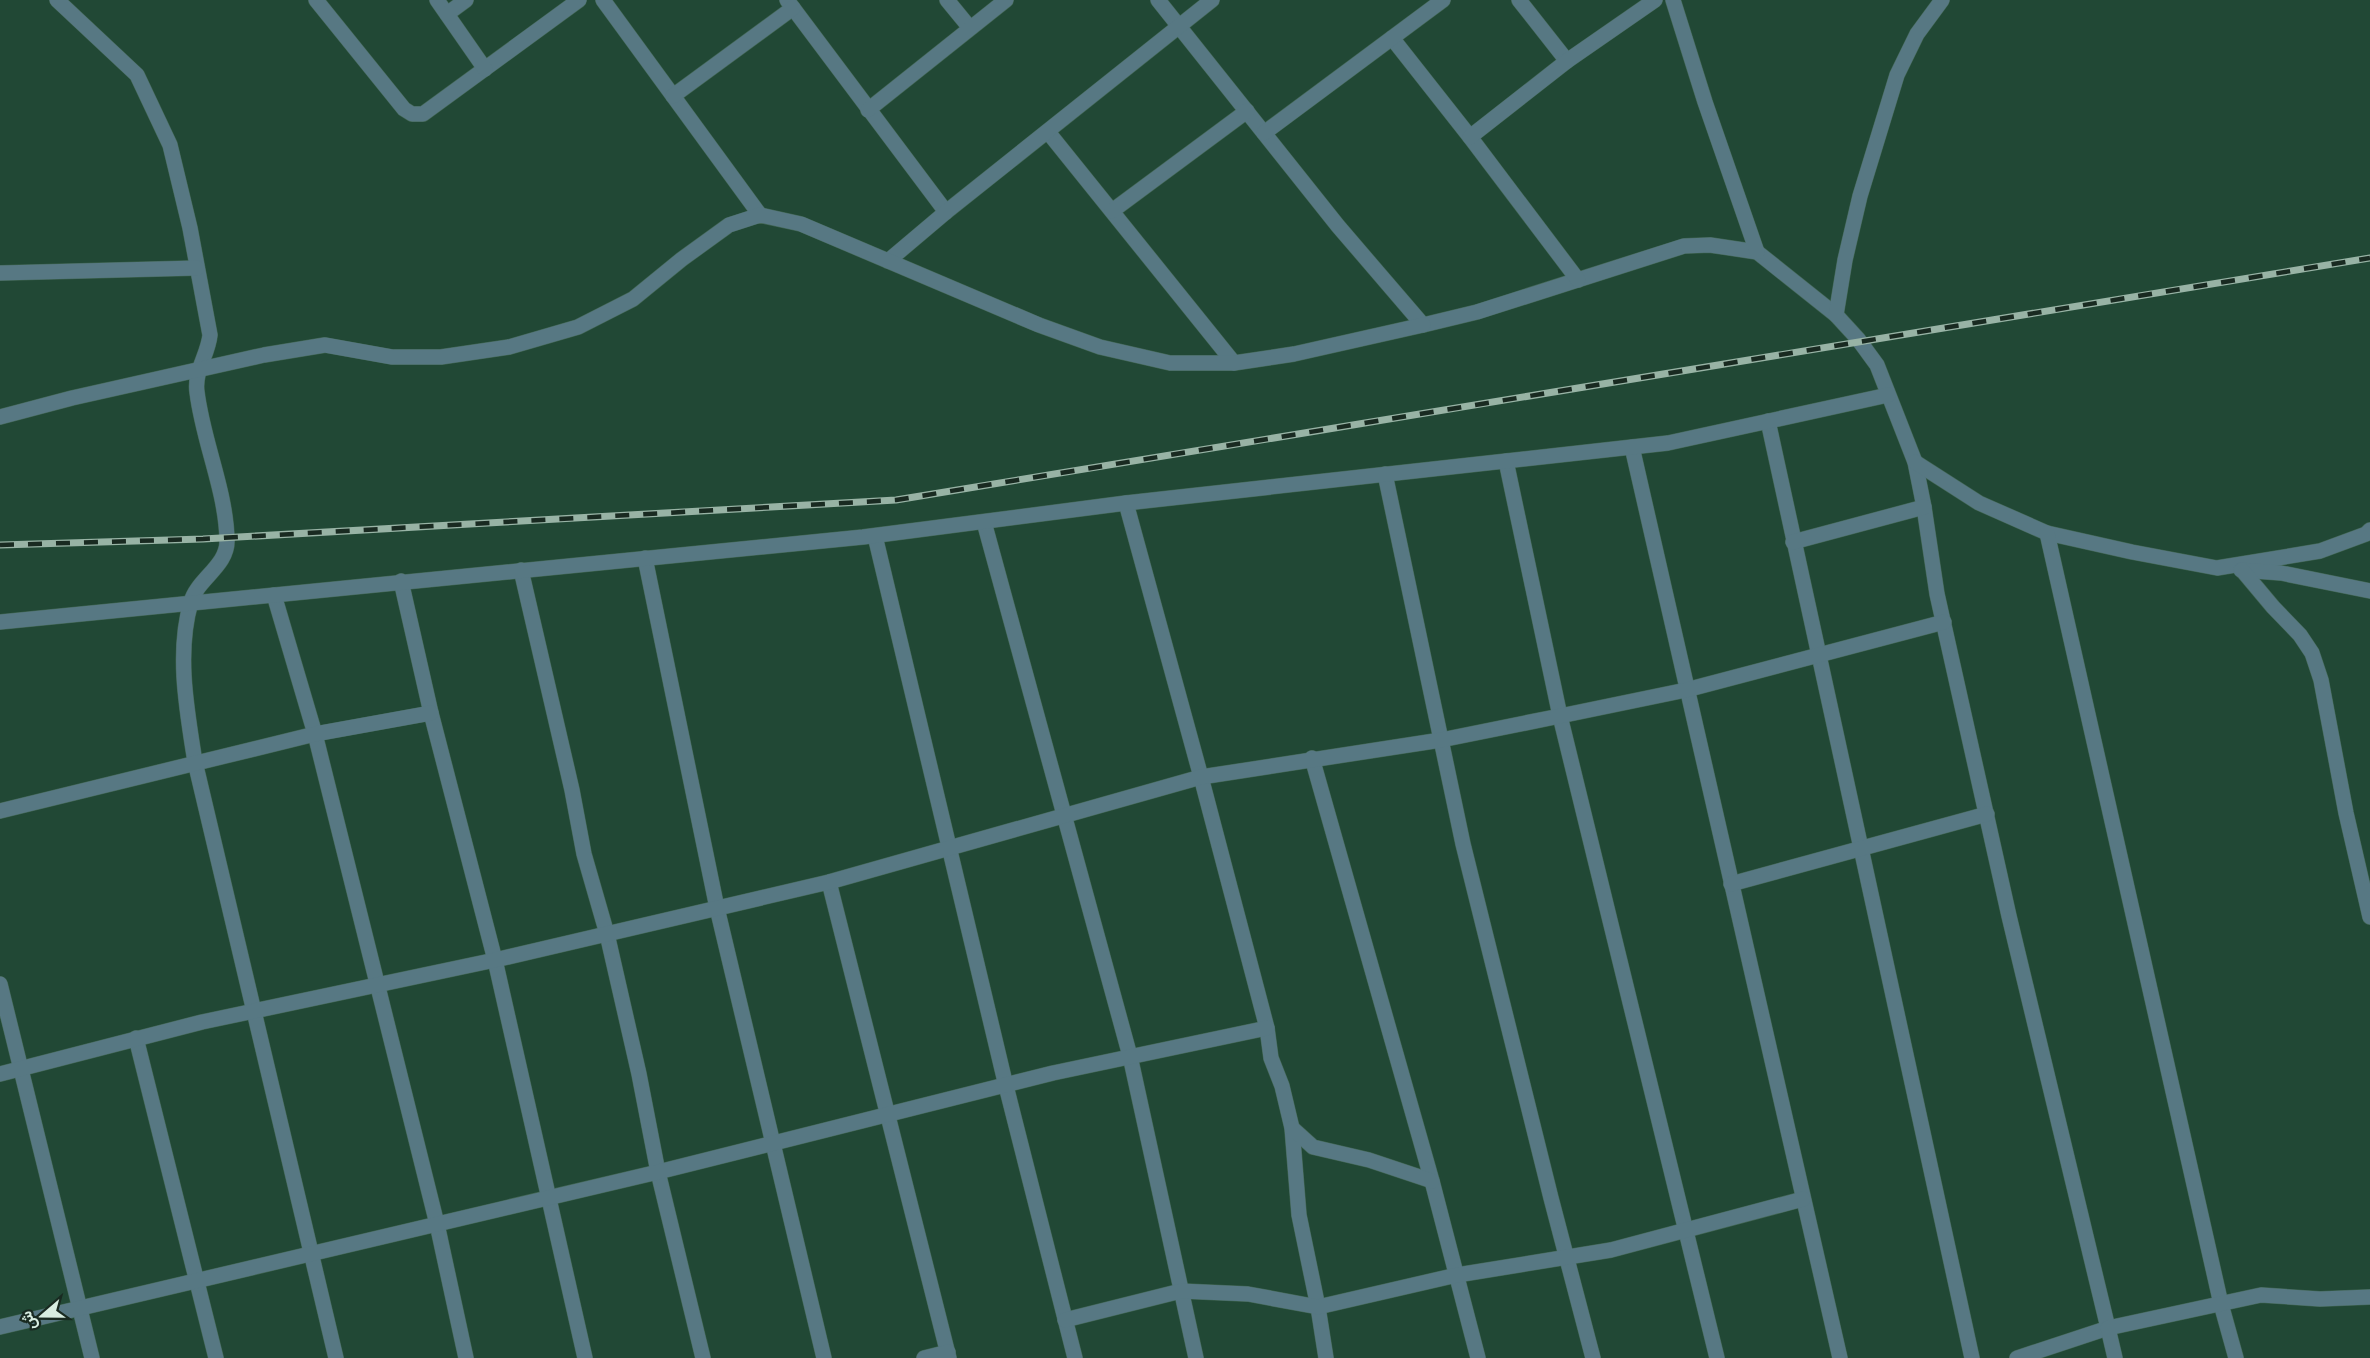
<svg xmlns="http://www.w3.org/2000/svg" width="2370" height="1358" viewBox="0 0 2370 1358" font-family="Barlow,Vazirmatn,sans-serif">
  <style>
    .lines { fill: none; stroke-linecap: round; stroke-linejoin: round }
    .minor-casing { stroke: #426654; stroke-width: 16 }
    .minor { stroke: #577883; stroke-width: 15 }
    .rail-casing { stroke: #98b3a5; stroke-width: 7 }
    .rail { stroke: #192a21; stroke-width: 4.5; stroke-dasharray: 14; stroke-linecap: butt }
  </style>
  <rect width="100%" height="100%" fill="#214835"/>
  <g class="lines">
    <g class="minor-casing">
      <g id="minor">
        <path d="M57,0L137,75L170,145L190,228L210,335C208,355 194,371 197,392C203,442 226,490 227,540C228,566 197,579 191,602C176,653 187,711 195,762L336,1358"/>
        <polyline points="316,0 404,109 412,114 423,114 579,0"/>
        <polyline points="437,0 485,69"/>
        <polyline points="603,0 760,215"/>
        <polyline points="787,0 946,212"/>
        <polyline points="947,0 970,28"/>
        <polyline points="1158,0 1338,226 1423,325 1477,312 1684,246 1710,245 1757,252 1836,315 1858,339 1877,365 1897,416 1915,462 1924,507 1937,594 2009,916 2108,1328 2017,1358"/>
        <polyline points="1519,0 1567,61"/>
        <polyline points="1673,0 1705,102 1757,252"/>
        <polyline points="447,14 466,0"/>
        <polyline points="1392,38 1470,137 1578,280"/>
        <polyline points="673,96 793,8"/>
        <polyline points="868,110 1006,0"/>
        <polyline points="1048,132 1234,363"/>
        <polyline points="1264,133 1443,0"/>
        <polyline points="1470,137 1567,61 1655,0"/>
        <polyline points="1112,211 1247,111"/>
        <polyline points="888,261 946,212 1212,0"/>
        <polyline points="0,273 197,268"/>
        <polyline points="1836,315 1845,260 1860,196 1897,75 1917,34 1942,0"/>
        <polyline points="0,417 72,398 264,355 325,345 392,357 441,357 509,347 578,327 633,299 682,259 729,225 760,215 801,224 1039,325 1100,347 1170,363 1234,363 1294,354 1423,325"/>
        <polyline points="1768,421 1972,1358"/>
        <polyline points="1632,447 1840,1358"/>
        <polyline points="1506,461 1560,716 1717,1358"/>
        <polyline points="1915,462 1979,503 2047,533 2132,552 2217,568 2320,551 2366,534 2370,530"/>
        <polyline points="1385,474 1463,844 1551,1198 1593,1358"/>
        <polyline points="1126,503 1201,777 1267,1028 1271,1058 1282,1086 1292,1128 1299,1215 1318,1307 1326,1358"/>
        <polyline points="984,522 1130,1056 1196,1358"/>
        <polyline points="2047,533 2221,1304 2236,1358"/>
        <polyline points="875,536 1006,1086 1075,1358"/>
        <polyline points="1793,542 1924,507"/>
        <polyline points="645,558 717,908 824,1358"/>
        <polyline points="521,570 572,790 584,854 607,934 639,1074 658,1172 703,1358"/>
        <polyline points="2241,570 2281,573 2370,591"/>
        <polyline points="2242,570 2273,607 2300,635 2312,653 2321,680 2346,813 2370,917"/>
        <polyline points="401,581 431,713 495,960 585,1358"/>
        <polyline points="274,595 315,734 437,1224 466,1358"/>
        <polyline points="0,622 863,537 1126,503 1668,443 1888,395"/>
        <polyline points="1312,758 1432,1181 1478,1358"/>
        <polyline points="0,811 315,734 431,713"/>
        <polyline points="829,882 949,1358"/>
        <polyline points="1731,884 1987,814"/>
        <polyline points="0,984 92,1358"/>
        <polyline points="136,1038 216,1358"/>
        <polyline points="0,1074 202,1022 495,960 829,882 1201,777 1441,740 1560,716 1686,690 1944,622"/>
        <polyline points="1292,1128 1313,1147 1369,1160 1432,1181"/>
        <polyline points="1065,1320 1181,1291 1248,1294 1318,1307 1457,1275 1611,1250 1803,1199"/>
        <polyline points="0,1327 658,1172 1053,1073 1267,1028"/>
        <polyline points="924,1358 948,1352"/>
        <polyline points="2115,1358 2108,1328 2261,1295 2320,1299 2370,1297"/>
      </g>
    </g>
    <use href="#minor" class="minor"/>
    <g class="rail-casing">
      <polyline id="rail" points="0,545 203,539 896,500 2370,258"/>
    </g>
    <use href="#rail" class="rail"/>
  </g>
  <g transform="translate(42 1316) rotate(250)" stroke="#192a21" stroke-width="4.5" paint-order="stroke">
  <path d="M0-4.5L10 22L0 15L-10 22Z" fill="#d8ede1"/>
  <text y="-9" font-size="16" font-weight="bold" text-anchor="middle" fill="#d8ede1">ش</text>
  </g>
</svg>
